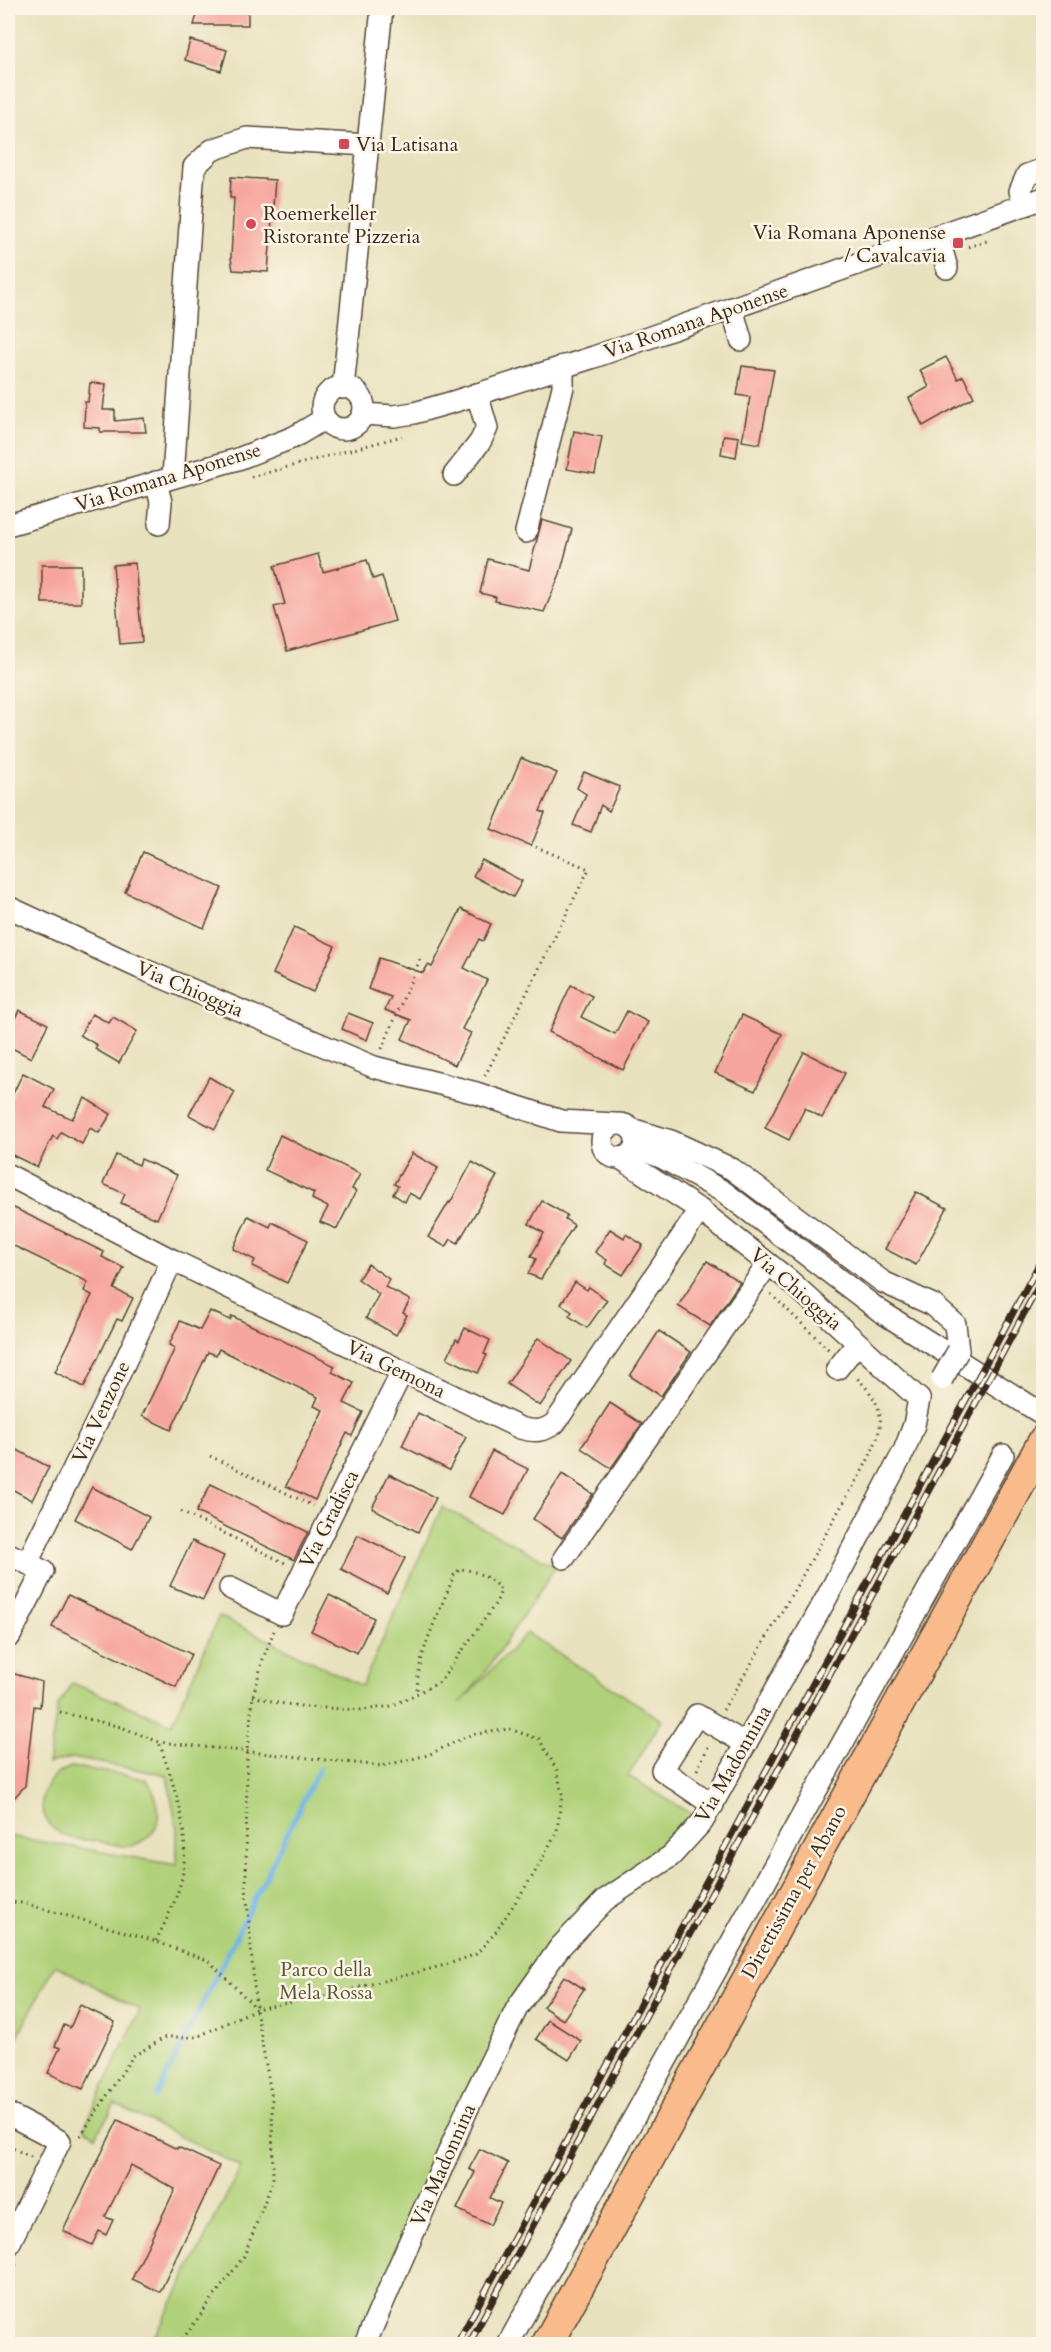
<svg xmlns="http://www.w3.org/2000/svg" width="1051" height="2352" viewBox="0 0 1051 2352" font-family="Cardo,serif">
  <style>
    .green { fill: #b0d179; stroke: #767e4c; stroke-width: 1.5 }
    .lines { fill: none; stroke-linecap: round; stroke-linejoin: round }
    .stream { stroke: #71b4e6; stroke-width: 5 }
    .building { fill: #f6a59e }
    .minor-casing { stroke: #554536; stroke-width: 24 }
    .highway-casing { stroke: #554536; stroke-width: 33 }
    .path { stroke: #554536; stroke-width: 3; stroke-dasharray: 1.5 4.5; stroke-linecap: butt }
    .minor { stroke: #fff; stroke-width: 21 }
    .highway { stroke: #fabb8c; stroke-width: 30 }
    .rail-casing { stroke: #3b2a1e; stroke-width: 7 }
    .rail { stroke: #fcf5e5; stroke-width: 4.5; stroke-dasharray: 14; stroke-linecap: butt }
    .minor-bridge-casing { stroke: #554536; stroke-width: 24; stroke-linecap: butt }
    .minor-bridge { stroke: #fff; stroke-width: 21 }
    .poi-dot { fill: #d1495b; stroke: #fcf5e5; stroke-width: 2 }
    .labels { text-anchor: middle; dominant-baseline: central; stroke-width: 5; stroke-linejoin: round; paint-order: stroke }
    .poi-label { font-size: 20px; fill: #3b2a1e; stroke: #fcf5e5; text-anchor: start }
    .street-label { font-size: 20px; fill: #3b2a1e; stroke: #fcf5e5 }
    .park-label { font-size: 20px; fill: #585435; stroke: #fcf5e5 }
  </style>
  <rect width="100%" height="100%" fill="#fcf5e5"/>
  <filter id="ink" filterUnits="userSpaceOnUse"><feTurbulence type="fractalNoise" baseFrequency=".0167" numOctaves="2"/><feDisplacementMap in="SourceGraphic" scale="12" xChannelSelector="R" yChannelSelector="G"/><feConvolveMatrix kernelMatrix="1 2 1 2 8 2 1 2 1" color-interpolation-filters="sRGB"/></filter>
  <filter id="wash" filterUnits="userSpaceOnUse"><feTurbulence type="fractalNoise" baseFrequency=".008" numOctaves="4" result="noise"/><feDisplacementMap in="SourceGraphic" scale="24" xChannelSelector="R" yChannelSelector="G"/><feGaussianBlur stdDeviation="1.35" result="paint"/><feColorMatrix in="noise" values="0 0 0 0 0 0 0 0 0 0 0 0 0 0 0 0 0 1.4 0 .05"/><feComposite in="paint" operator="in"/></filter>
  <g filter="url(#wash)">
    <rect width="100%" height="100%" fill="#e8e1bd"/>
    <g class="green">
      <polygon points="442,1507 556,1566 484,1674 460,1703 527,1633 662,1720 628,1776 703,1821 605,1900 535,1983 364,2344 139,2344 157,2333 241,2167 115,2104 96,2136 84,2128 140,2010 55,1965 8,2055 8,1836 177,1865 177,1828 167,1775 72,1758 48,1764 58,1706 72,1683 172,1724 219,1616 362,1686"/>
      <path d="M71,1767L126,1775L147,1780C160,1800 166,1827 142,1841C138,1843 134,1846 130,1846C121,1847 111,1843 102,1842C91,1840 76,1840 65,1836C49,1830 38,1811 43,1795C48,1779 56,1773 71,1767Z"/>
    </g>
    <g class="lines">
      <polyline class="stream" points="156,2097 319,1769"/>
    </g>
    <g id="blocks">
      <g class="building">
        <polygon points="199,8 248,8 248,25 194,25"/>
        <polygon points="190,40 227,50 221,71 185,60"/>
        <polygon points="231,177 275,180 268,272 233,270 231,258 234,198 230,198"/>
        <polygon points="946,357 958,379 963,376 974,397 923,426 909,398 929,387 920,370"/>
        <polygon points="742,366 774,370 760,444 742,441 750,397 737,395"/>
        <polygon points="90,383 106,384 103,410 115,410 115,421 144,418 146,432 100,432 100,428 84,427 85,402 88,402"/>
        <polygon points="574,431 602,437 595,474 567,469"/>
        <polygon points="724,435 739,437 736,457 721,454"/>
        <polygon points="542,520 572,529 560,574 544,612 495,601 496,597 480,593 488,559 529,570"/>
        <polygon points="318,554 323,572 367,560 373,579 382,576 395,621 287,651 274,607 285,604 274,566"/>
        <polygon points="135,563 142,642 120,644 113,565"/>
        <rect x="42" y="565" width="39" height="38"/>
        <polygon points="521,758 557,773 540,811 545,813 531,846 491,829"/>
        <polygon points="584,772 620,787 609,811 601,805 591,832 573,825 586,794 577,788"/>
        <polygon points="143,852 222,888 204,928 125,892"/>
        <polygon points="482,860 522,881 513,897 473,876"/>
        <polygon points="461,909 491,924 483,941 479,939 464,968 487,980 462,1029 471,1033 455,1065 402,1039 411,1020 385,1010 391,997 368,989 379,958 423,973 428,965 432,967"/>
        <polygon points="294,927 335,946 313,992 273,974"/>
        <polygon points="571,985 592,996 581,1017 615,1034 627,1011 648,1022 623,1070 549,1032"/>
        <polygon points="19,1010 48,1024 31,1058 8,1046 8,1033"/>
        <polygon points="348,1013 373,1023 367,1040 342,1029"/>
        <polygon points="92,1014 109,1023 113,1017 137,1031 119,1063 95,1049 97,1045 80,1035"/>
        <polygon points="742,1015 782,1034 755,1091 715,1073"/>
        <polygon points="804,1052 845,1073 822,1118 805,1108 789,1140 765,1128"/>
        <polygon points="23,1073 54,1089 45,1107 72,1119 85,1098 111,1114 99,1133 90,1128 82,1144 61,1132 57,1139 53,1136 37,1167 8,1153 8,1104"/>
        <polygon points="209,1077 235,1092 215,1129 189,1115"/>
        <polygon points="280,1135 360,1174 352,1189 356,1191 337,1229 320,1222 328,1207 312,1199 314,1193 265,1170"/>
        <polygon points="412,1153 438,1168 420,1199 409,1193 405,1202 393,1194 398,1186 394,1184"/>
        <polygon points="116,1155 139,1165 141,1159 177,1175 157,1219 121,1203 125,1194 103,1184"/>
        <polygon points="472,1162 497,1176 458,1243 451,1239 446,1247 428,1237 449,1202 450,1203"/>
        <polygon points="916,1192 947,1208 916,1265 885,1249"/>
        <polygon points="542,1201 567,1215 565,1219 574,1225 541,1279 528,1274 536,1259 531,1256 544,1233 529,1224"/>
        <polygon points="8,1205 104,1252 102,1257 124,1268 114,1289 133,1298 122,1321 117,1319 84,1387 55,1372 92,1295 84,1291 88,1282 8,1243"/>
        <polygon points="248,1216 270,1227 272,1222 308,1240 287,1283 252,1266 255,1260 233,1249"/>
        <polygon points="610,1229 624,1238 626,1234 643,1245 623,1275 605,1264 607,1260 595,1252"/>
        <polygon points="707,1261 740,1282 710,1326 678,1306"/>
        <polygon points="368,1264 389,1279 385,1287 410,1300 403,1313 407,1315 396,1335 366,1318 379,1294 358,1279"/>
        <polygon points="575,1282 587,1290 589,1287 607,1300 587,1328 569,1316 572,1312 561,1304"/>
        <polygon points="210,1311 230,1320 232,1316 335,1366 332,1372 354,1383 344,1403 363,1412 352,1436 347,1433 315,1500 286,1486 323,1410 314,1406 318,1397 219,1349 216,1355 208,1352 171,1430 142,1416 175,1348 169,1345 180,1321 200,1330"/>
        <polygon points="465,1328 490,1340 484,1354 487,1355 478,1373 447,1358 456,1339 459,1341"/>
        <polygon points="659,1331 691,1352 661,1396 630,1376"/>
        <polygon points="538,1338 571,1361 540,1406 507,1384"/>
        <polygon points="610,1403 642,1424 611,1468 581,1448"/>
        <polygon points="418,1413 466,1437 449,1470 402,1446"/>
        <polygon points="8,1445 49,1467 32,1500 8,1487"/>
        <polygon points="492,1451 528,1469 505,1515 469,1497"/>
        <polygon points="389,1474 436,1498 418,1532 372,1508"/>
        <polygon points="562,1474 593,1494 562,1538 533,1519"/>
        <polygon points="211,1484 308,1532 294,1560 196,1512"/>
        <polygon points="92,1487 149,1517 132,1549 75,1519"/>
        <polygon points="358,1535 405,1558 387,1593 341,1569"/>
        <polygon points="192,1541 224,1556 203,1600 170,1586"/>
        <polygon points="68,1595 191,1654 176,1687 52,1627"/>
        <polygon points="329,1595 374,1618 357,1653 311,1631"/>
        <polygon points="8,1672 42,1682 40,1707 34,1706 25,1786 8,1804"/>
        <polygon points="564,1976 584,1989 563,2020 543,2007"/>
        <polygon points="80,2005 115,2022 83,2089 48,2073 60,2048 55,2046 64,2025 70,2028"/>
        <polygon points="548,2020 581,2041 569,2060 536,2039"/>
        <polygon points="118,2120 177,2149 178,2147 219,2166 160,2292 132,2279 175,2189 131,2165 105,2217 113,2220 106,2235 99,2231 92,2245 63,2231"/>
        <polygon points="480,2149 508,2163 490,2198 501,2203 490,2225 457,2209 475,2172 469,2169"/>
      </g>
    </g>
  </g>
  <g filter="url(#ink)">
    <use href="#blocks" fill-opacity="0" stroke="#554536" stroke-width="1.5"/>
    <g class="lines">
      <g class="minor-casing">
        <g id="minor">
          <polyline points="1025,205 1020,191 1027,175 1044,169"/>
          <polyline points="938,236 947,268"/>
          <polyline points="732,308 741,340"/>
          <circle cx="343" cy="408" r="21"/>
          <polyline points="343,388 382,8"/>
          <polyline points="363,414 394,416 414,413 456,401 594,357 1044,198"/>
          <polyline points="454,475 480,442 487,428 477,394"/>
          <polyline points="173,477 194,167 212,150 247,138 369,145"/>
          <polyline points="156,482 161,502 159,524"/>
          <polyline points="8,525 238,459 294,437 324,419"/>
          <polyline points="526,532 563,387 563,366"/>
          <polyline points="8,907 140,968 374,1067 476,1093 561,1121 615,1124"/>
          <circle cx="619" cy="1141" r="17"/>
          <polyline points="631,1129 671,1141 732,1169 883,1282 933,1305 955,1324 958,1351"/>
          <polyline points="635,1147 663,1158 724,1192 880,1311 1044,1415"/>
          <polyline points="620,1158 700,1210 790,1281 919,1399"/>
          <path d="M8,1175L172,1260L520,1428C535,1432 543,1432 555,1423L700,1210"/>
          <polyline points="837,1369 857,1344"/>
          <polyline points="564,1558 768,1264"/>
          <polyline points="8,1562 11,1555 43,1571 10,1636 8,1634"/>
          <polyline points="27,1563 106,1403 172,1260"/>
          <polyline points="230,1588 282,1614 402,1372"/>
          <polyline points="713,1805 662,1770 697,1715 746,1744"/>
          <polyline points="8,2114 60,2141 8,2246"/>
          <polyline points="365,2344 467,2110 517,2008 560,1947 605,1900 671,1856 703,1821 827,1597 904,1451 914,1425 919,1399"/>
          <polyline points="508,2344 1003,1455"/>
        </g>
      </g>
      <g class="highway-casing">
        <polyline id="highway" points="547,2344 1044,1440"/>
      </g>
      <g class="path">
        <polyline points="968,247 990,240"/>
        <polyline points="251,477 402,436"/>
        <polyline points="382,1049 421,957"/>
        <polyline points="485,1076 589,869 536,847"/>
        <polyline points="771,1294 829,1350"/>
        <polyline points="210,1456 313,1506"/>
        <polyline points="181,1512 287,1564"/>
        <path d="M253,1696L279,1703L307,1707L362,1710L392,1706L440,1682L496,1603L501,1591C493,1578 474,1570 460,1569L454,1575C440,1612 417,1652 417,1692"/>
        <path d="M723,1710C763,1645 801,1579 838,1512C852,1487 872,1459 879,1431C885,1408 870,1391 855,1376"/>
        <polyline points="60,1712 121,1727 159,1742 382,1766 428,1755 470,1735 509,1729 539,1739 557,1770 562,1794 557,1831 534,1874 495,1933 476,1954 449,1964 333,1994 256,2009 197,2037 166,2037 133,2056 79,2138"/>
        <polyline points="697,1770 710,1743"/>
        <polyline points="8,1902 23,1903 146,1938 209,1961 256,2008"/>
        <path d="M156,1941C166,1920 179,1896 183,1872C190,1828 173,1783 159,1742"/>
        <polyline points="8,2146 31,2157"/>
        <polyline points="8,2282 17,2262"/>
        <polyline points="179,2344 244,2256 273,2180 272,2099 256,2009 246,1886 247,1750 253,1696 263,1659 274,1631"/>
      </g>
      <use href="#minor" class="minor"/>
      <use href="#highway" class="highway"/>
      <g class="rail-casing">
        <g id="rail">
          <polyline points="457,2344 1044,1255"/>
          <polyline points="469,2344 1044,1276"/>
        </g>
      </g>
      <use href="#rail" class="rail"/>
      <g class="minor-bridge-casing">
        <polyline id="minor-bridge" points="942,1379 958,1351"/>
      </g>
      <use href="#minor-bridge" class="minor-bridge"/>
    </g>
  </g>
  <g class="poi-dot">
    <rect x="338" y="138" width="12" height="12" rx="3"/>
    <circle cx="251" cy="224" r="6"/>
    <rect x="952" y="237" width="12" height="12" rx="3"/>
  </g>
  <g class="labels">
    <g class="poi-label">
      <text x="356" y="144">Via Latisana</text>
      <text x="263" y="213">Roemerkeller<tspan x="263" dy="23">Ristorante Pizzeria</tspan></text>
      <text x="946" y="232" text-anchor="end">Via Romana Aponense<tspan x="946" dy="23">/ Cavalcavia</tspan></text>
    </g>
    <g class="street-label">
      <text transform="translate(696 321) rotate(-19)">Via Romana Aponense</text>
      <text transform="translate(168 477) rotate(-17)">Via Romana Aponense</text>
      <text transform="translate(190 989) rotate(23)">Via Chioggia</text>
      <text transform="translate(796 1289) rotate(41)">Via Chioggia</text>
      <text transform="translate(396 1369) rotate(26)">Via Gemona</text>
      <text transform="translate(101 1412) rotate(-65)">Via Venzone</text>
      <text transform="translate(329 1519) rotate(-63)">Via Gradisca</text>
      <text transform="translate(733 1764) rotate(-60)">Via Madonnina</text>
      <text transform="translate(794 1892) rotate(-61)">Direttissima per Abano</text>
      <text transform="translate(443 2165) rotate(-66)">Via Madonnina</text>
    </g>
    <g class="park-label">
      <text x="326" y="1969">Parco della<tspan x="326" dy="23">Mela Rossa</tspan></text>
    </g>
  </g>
  <rect width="1051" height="2352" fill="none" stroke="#fcf5e5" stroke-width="30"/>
</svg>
